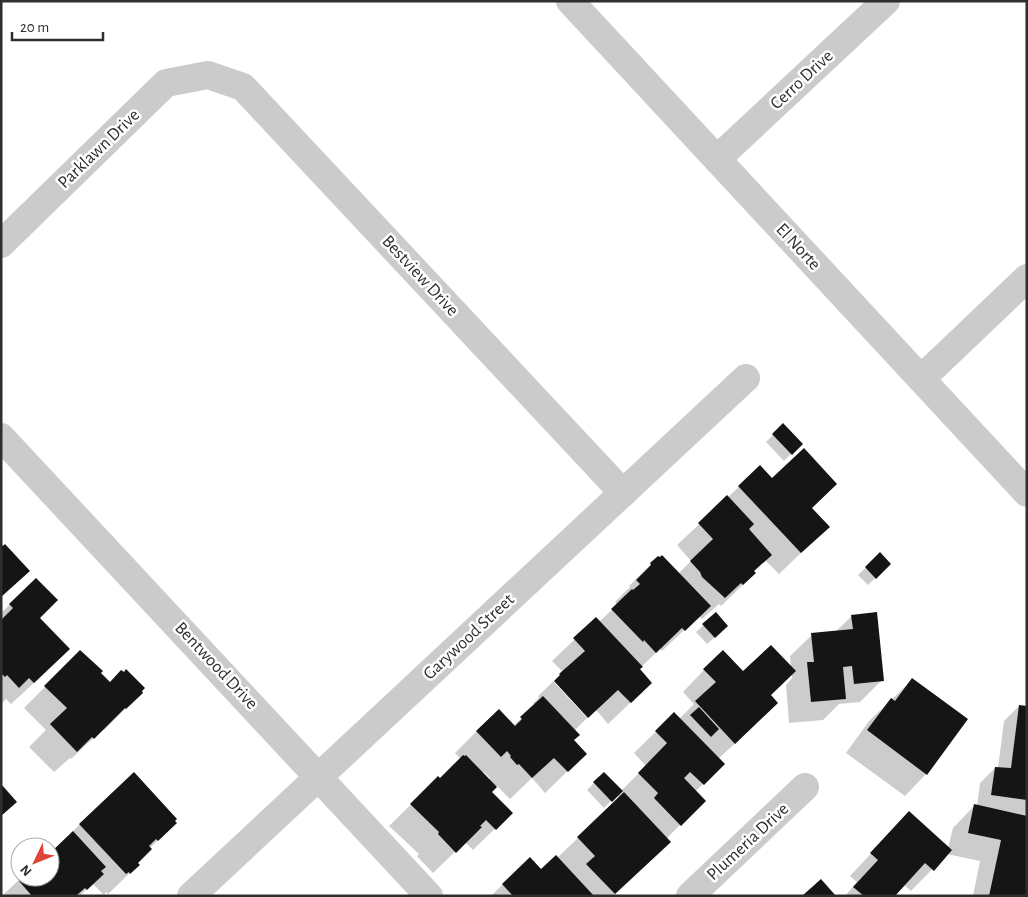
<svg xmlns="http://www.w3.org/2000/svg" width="1028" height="897" viewBox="0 0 1028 897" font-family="'Alegreya Sans',sans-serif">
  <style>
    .shadow { fill: #0003; fill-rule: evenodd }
    .building { fill: #151515 }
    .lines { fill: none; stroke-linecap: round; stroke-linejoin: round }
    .minor { stroke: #cbcbcb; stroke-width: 28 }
    .labels { text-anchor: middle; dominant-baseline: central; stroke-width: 5; stroke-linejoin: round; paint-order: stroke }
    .street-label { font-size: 18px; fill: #2e2e2e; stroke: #fff }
  </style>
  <rect width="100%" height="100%" fill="#fff"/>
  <g class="shadow">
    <polygon points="783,425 801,444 784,461 766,442"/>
    <path d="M760,467L772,480L811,508L828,527L779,574L765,560L753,572L755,573L721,606L719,604L702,619L699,616L662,651L660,649L638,670L651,683L608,724L596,710L589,717L555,680L553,681L587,718L574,731L572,740L585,754L545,793L532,778L510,799L497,786L491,792L511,813L473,850L465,842L433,873L417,856L419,854L389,826L438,778L440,780L461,759L455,753L477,731L513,726L535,705L533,703L539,698L538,696L560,675L563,672L552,661L596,619L599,622L617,605L615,602L630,587L629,586L658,557L678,574L691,561L677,545ZM484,772L490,778L489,780L482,774Z"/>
    <polygon points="880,554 890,564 868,585 858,575"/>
    <polygon points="36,580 39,618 47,671 11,704 6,699 1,704 1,613"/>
    <polygon points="716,614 720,633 707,644 696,632"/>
    <polygon points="852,616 882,680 860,702 839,704 823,720 789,723 786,685 792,678 792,673 770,695 755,725 718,759 723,764 695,792 704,801 666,839 647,864 613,896 491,896 503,884 541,871 557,858 620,798 617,795 604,808 587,790 604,773 621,791 646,766 634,753 674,714 679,719 694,704 683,692 704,670 743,673 791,668 790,656 812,635 835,632"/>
    <polygon points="80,652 109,683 141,693 104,730 103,729 71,759 70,758 54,772 29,747 46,730 24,708"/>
    <polygon points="912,680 926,774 905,796 846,753 869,721"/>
    <polygon points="1019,706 1027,707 1027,896 973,896 980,861 947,854 911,891 903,884 893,896 845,896 857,882 850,876 909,813 948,848 953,828 974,806 977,806 980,783 995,768 998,768 1004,721"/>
    <polygon points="174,821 175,823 150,848 137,864 138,865 108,894 106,892 104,895 92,883 80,896 3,895 22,877 50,877 50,855 80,824"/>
  </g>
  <g class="building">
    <polygon points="783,423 803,444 792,455 772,434"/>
    <polygon points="804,448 837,484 812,508 830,527 801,553 738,486 760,465 772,478"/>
    <polygon points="727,495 754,524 749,529 772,555 754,571 756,573 743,585 741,583 725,598 702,577 700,572 690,561 713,539 698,523"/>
    <polygon points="1,543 3,546 5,544 30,571 1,597"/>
    <polygon points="880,552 891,564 876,579 865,567"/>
    <polygon points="662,555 711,606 685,631 682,628 656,653 644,640 643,642 611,609 632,589 633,590 640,584 636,580 651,565 650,563 658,556 660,557"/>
    <polygon points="36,578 58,600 40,618 70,649 34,683 29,678 19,688 7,675 5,677 1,673 1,620 13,608 9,604"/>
    <polygon points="716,612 728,626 715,638 702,624"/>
    <polygon points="877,612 884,681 854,684 852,666 843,667 846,699 811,702 807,662 814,662 811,633 853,629 851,615"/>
    <polygon points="596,617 643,667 640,669 652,683 631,703 618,690 588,718 554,681 560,675 559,674 585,651 573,638"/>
    <polygon points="771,645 796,671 771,695 778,703 735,744 695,701 716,682 703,669 723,650 743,671"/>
    <polygon points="80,650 103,671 101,673 110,682 121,670 124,672 126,669 145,688 142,691 143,693 126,709 125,708 94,739 92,737 77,752 50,724 67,708 44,686"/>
    <polygon points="912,678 968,719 927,775 867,730 891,698 895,701"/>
    <polygon points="543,696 580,735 574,740 587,754 568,772 554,758 532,778 519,764 517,765 510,757 511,756 507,751 501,757 476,731 499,709 515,726 522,719 520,717"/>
    <polygon points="1019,705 1027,706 1027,800 991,795 995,767 1011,768"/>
    <polygon points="699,707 719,729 711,737 690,715"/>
    <polygon points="674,712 725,764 704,785 690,772 684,778 706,801 681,826 654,798 658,793 638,773 667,743 655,731"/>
    <polygon points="463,755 465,756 466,755 497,787 492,792 513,813 496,830 486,820 480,826 482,827 456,853 438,834 439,832 410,804 438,776 440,778"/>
    <polygon points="134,772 177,819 175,821 177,823 158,841 156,839 149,846 152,849 138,863 140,865 130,874 129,872 126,874 79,824"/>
    <polygon points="604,772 623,791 612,802 593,782"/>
    <polygon points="1,784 17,802 1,816"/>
    <polygon points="624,792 671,842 615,894 586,864 595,856 577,837"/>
    <polygon points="974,804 1027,816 1027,896 989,896 1001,840 968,833"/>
    <polygon points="909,811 952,850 934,871 925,863 895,896 864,896 853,887 878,860 870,853"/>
    <polygon points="73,831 106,867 101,871 104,874 87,890 85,888 76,896 32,896 19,881 23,877 50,877 50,853"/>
    <polygon points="556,855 594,896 513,896 502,884 530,857 541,869"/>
    <polygon points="821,879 836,896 802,896"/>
  </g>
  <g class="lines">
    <g class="minor">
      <polyline points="570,1 1027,493"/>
      <polyline points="717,159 886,1"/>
      <polyline points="1,244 166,83 208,75 243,87 623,493"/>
      <polyline points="921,379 1027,278"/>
      <polyline points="1,437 429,896"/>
      <polyline points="191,896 746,378"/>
      <polyline points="690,896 805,787"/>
    </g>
  </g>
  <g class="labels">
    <g class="street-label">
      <text transform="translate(802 80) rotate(-43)">Cerro Drive</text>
      <text transform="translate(99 149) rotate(-44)">Parklawn Drive</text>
      <text transform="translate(798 247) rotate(47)">El Norte</text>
      <text transform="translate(420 276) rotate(47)">Bestview Drive</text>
      <text transform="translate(469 637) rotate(-43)">Garywood Street</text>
      <text transform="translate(216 666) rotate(47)">Bentwood Drive</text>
      <text transform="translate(748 842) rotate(-43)">Plumeria Drive</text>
    </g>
  </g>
  <rect width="1028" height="897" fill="none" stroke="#2e2e2e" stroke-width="5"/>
  <g transform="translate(35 862) rotate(227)"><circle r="24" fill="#ffffff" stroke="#ababab"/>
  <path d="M0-4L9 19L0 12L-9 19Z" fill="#df4337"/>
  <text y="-8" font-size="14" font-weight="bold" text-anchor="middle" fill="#2e2e2e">N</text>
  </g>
  <path d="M12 32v8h91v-8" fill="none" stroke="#2e2e2e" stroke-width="2.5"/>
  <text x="20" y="32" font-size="15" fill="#2e2e2e" stroke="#ffffff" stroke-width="4" paint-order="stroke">20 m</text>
</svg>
